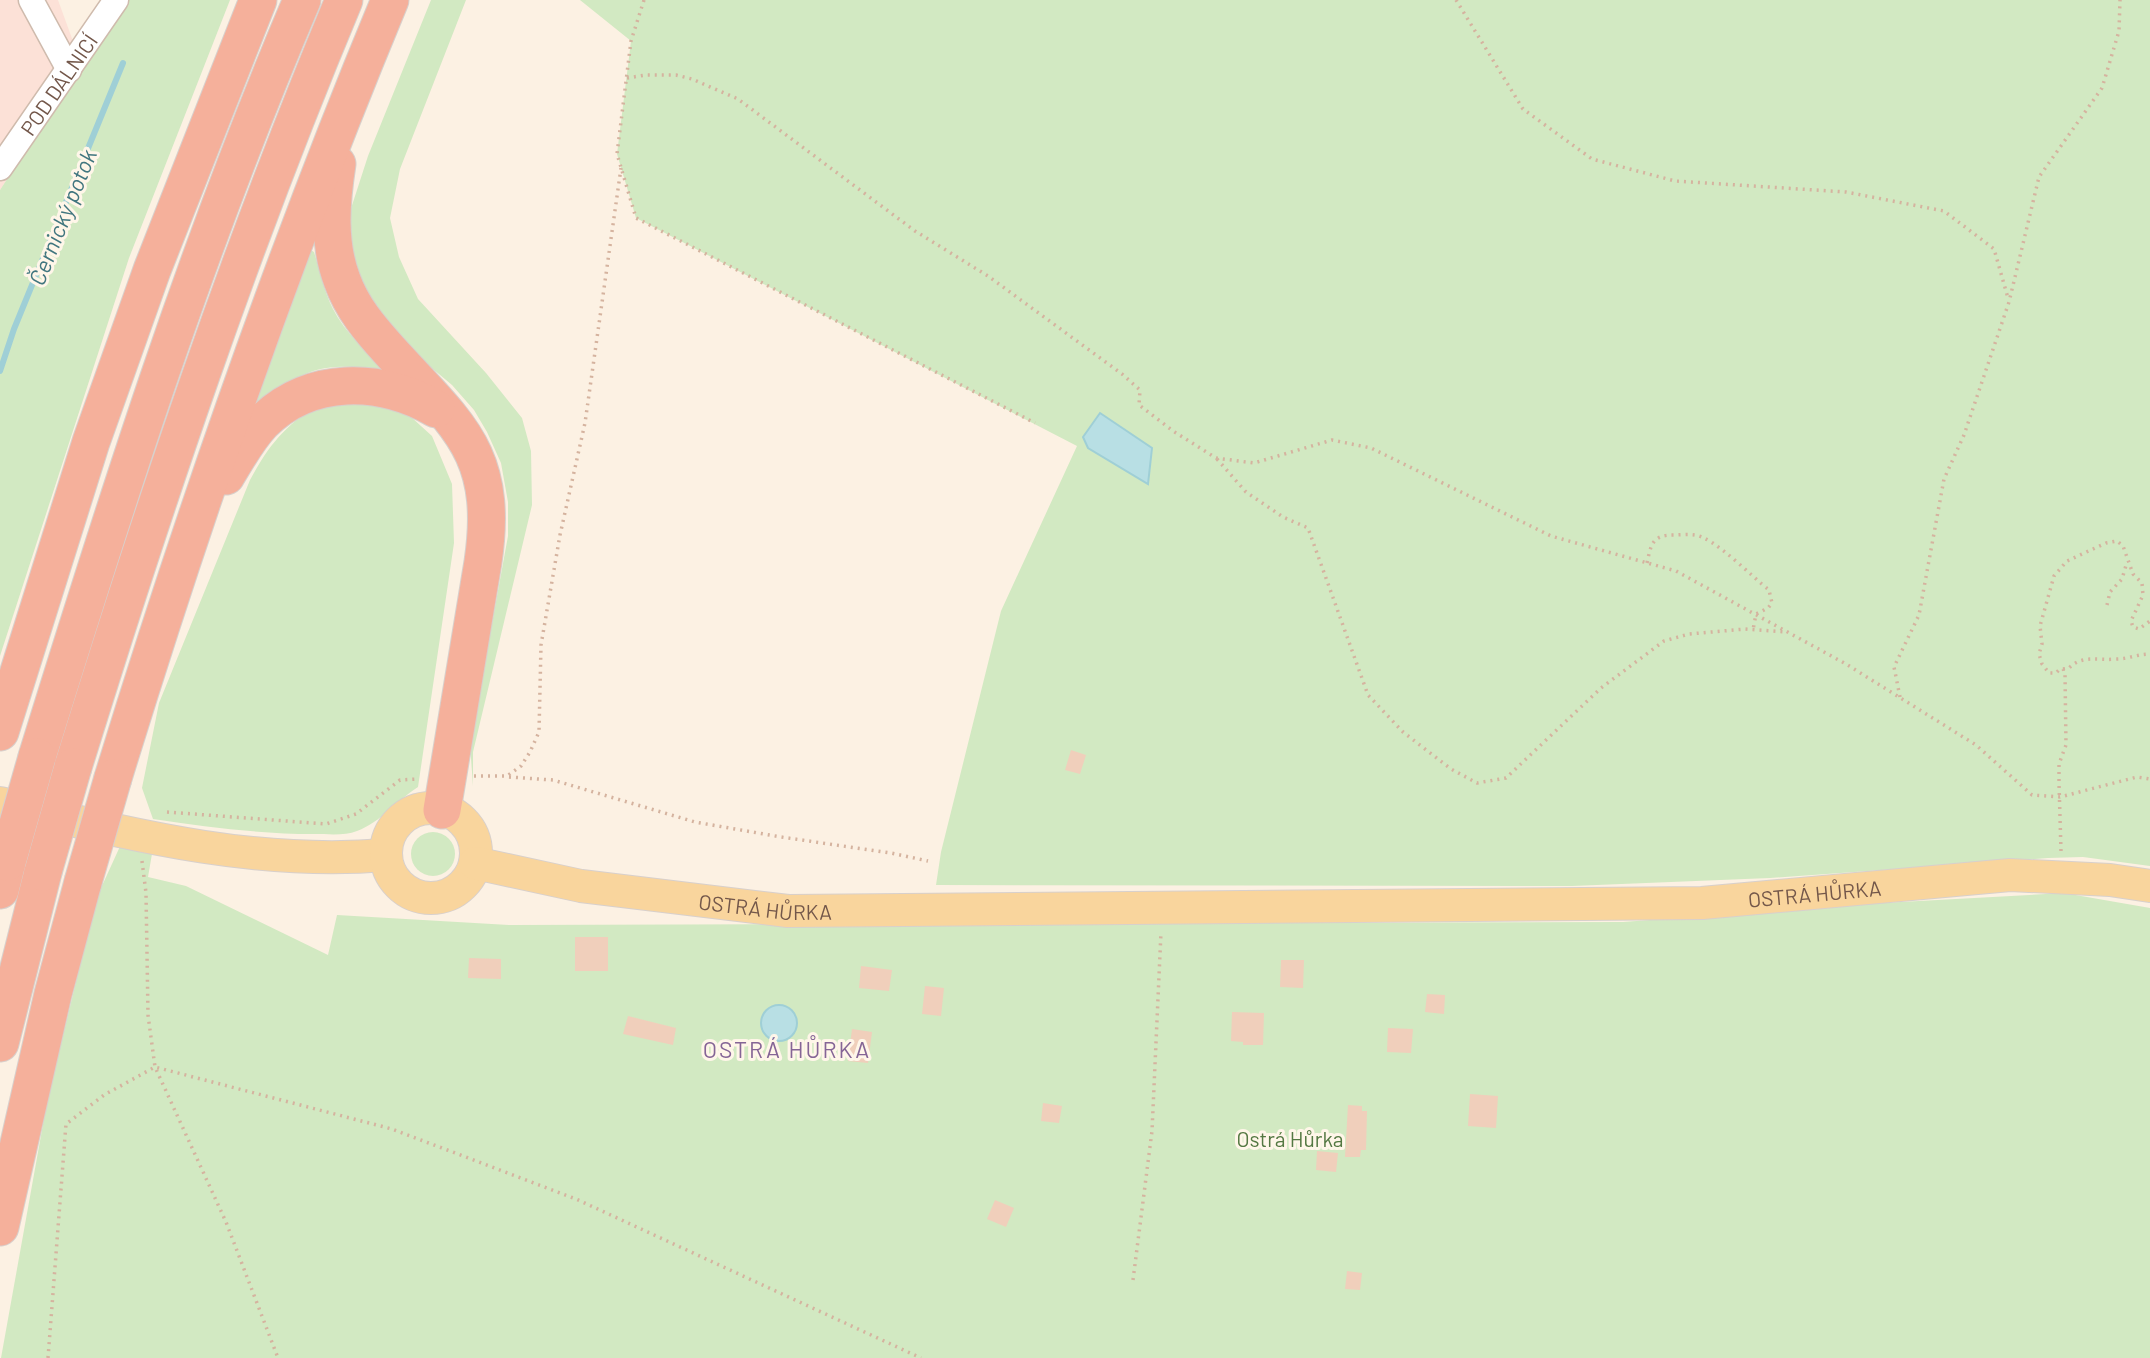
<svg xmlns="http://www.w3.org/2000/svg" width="2150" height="1358" viewBox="0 0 2150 1358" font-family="Barlow,sans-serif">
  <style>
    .commercial { fill: #fce1d7 }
    .green { fill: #d2e9c2 }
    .water { fill: #b8dfe4; stroke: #9fcfd6; stroke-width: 2 }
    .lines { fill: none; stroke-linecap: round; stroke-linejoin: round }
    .stream { stroke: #9fcfd6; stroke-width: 6 }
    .building { fill: #f0cfbb }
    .minor-casing { stroke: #cfbbad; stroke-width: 27 }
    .major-casing { stroke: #d8d0cc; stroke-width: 34 }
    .highway-casing { stroke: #d8d0cc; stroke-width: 39 }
    .path { stroke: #d5b39f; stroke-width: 3.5; stroke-dasharray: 2 5; stroke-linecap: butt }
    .minor { stroke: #fff; stroke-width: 24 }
    .major { stroke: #f9d59d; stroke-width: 32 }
    .highway { stroke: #f5b09b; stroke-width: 37 }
    .highway-bridge-casing { stroke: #d8d0cc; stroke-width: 39; stroke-linecap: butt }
    .highway-bridge { stroke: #f5b09b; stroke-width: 37 }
    .labels { text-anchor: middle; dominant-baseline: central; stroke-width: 6; stroke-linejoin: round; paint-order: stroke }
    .street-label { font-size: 21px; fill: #73574a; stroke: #fff6e9 }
    .park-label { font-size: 21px; fill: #547842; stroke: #fff6e9 }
    .water-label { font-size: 23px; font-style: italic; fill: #41767f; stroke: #fff6e9 }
    .neighbourhood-label { font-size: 23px; letter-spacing: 2px; fill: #856596; stroke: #fff6e9 }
  </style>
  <rect width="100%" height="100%" fill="#fcf1e3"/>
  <polygon class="commercial" points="0,0 58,0 82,66 0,190"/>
  <g class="green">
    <polygon points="128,0 230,0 129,258 0,656 0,190 81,66"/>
    <polygon points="431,0 466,0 400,169 390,218 399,257 418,299 486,373 522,418 531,451 532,505 473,752 473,786 470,744 508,536 508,502 501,463 487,432 474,410 452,385 396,338 364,304 345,227 368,156"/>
    <polygon points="580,0 2150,0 2150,866 2083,857 2048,858 1770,878 1572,886 936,885 941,852 1001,611 1077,446 636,218 617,154 631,41"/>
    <path d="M309,249L314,252C320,271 324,291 333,309C345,333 368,352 385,372C320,359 302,370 252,411Z"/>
    <path d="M322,401L399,406L432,436L452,484L454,543L418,787C396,801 381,822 357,831C345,836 328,834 314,834C260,834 207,827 153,819L142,788L159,703L250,480C271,441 286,426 322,401Z"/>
    <circle cx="433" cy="854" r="22"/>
    <polygon points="122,842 153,848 148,877 186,886 328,955 337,915 509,925 1623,922 1864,904 2064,893 2150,908 2150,1358 1,1358 47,1102 96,899"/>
  </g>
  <g class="water">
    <polygon points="1100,413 1152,448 1148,484 1088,448 1083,437"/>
    <circle cx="779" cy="1023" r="18"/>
  </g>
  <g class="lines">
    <polyline class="stream" points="0,371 14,329 123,63"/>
  </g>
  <g class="building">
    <polygon points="1071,750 1086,755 1080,774 1065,770"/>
    <rect x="575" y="937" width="33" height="34"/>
    <polygon points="469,958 501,959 501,979 468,978"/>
    <polygon points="1281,960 1304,960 1303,988 1280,987"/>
    <polygon points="861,966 892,970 889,991 859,988"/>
    <polygon points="925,986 944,988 941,1016 922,1014"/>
    <polygon points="1427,994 1445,995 1444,1014 1425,1012"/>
    <polygon points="1232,1012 1264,1013 1263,1045 1243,1045 1243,1042 1231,1041"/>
    <polygon points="628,1016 676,1028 673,1045 623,1034"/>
    <polygon points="1388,1028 1413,1029 1411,1053 1387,1052"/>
    <polygon points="852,1029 872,1032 868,1063 848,1061"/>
    <polygon points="1470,1094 1498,1096 1496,1128 1468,1126"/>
    <polygon points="1043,1103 1062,1106 1059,1123 1041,1121"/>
    <polygon points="1348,1105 1362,1106 1362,1111 1367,1111 1366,1150 1361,1150 1360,1157 1345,1157"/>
    <polygon points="1317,1151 1338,1153 1336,1172 1316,1170"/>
    <polygon points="995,1200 1014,1208 1006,1227 987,1219"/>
    <polygon points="1347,1271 1362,1273 1360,1290 1345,1289"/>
  </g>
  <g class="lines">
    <g class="minor-casing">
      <g id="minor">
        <polyline points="31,0 69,70"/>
        <path id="s1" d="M0,168L116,0"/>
      </g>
    </g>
    <g class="major-casing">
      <g id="major">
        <path d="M0,803C130,834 251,866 386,855"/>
        <circle cx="431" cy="853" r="45"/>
        <path id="s2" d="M475,863L581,886L788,911L1702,903L2010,875L2110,880L2150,886"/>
      </g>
    </g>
    <g class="highway-casing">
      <g id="highway">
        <path d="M337,164C331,203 328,243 342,280C352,308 370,329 389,350C458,426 499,452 483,562L442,810"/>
        <path d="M226,476C237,458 247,439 262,423C310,375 380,377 436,409"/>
        <polyline points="0,732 91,442 152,270 258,0"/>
        <path d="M37,757C116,502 197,246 302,0"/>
        <path d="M73,767C153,508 239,251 344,0"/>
        <path d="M113,778C194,514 284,255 390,0"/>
        <polyline points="0,890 7,862"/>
        <polyline points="0,1043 43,872"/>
        <polyline points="0,1227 53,994 83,882"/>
      </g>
    </g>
    <g class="path">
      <polyline points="644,0 631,41 617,154 636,218 1035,423"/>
      <polyline points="1456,0 1523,109 1592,159 1675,181 1846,192 1944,211 1994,249 2008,298"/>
      <polyline points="627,78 646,75 676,75 692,79 738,99 915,231 988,276 1122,374 1140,390 1139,405 1173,431 1216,458 1254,463 1332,440 1371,448 1551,536 1676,571 1846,664 1976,745 2032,795 2060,797 2137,777 2150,779"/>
      <polyline points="1217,459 1246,492 1283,517 1308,528 1368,695 1403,732 1451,769 1477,783 1506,778 1601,688 1664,641 1689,634 1745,629 1787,632"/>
      <path d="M1647,563C1651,545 1652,535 1673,535C1680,535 1688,534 1695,535C1715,538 1751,576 1769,590L1772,603L1768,608L1756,614L1753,630"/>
      <polyline points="2107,605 2110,592 2122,579 2127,562"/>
      <path d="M2063,669H2068C2082,654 2097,661 2116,659C2128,659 2138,654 2150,654"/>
      <polyline points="1900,697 1894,667 1919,615 1944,479 1964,435 2009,302 2039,177 2102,88 2119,31 2120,0"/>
      <polyline points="474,776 507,776 521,766 530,752 539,732 541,645 560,535 585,423 621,168"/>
      <polyline points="509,777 553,780 695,822 781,837 891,853 928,861"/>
      <polyline points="167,812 326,824 356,814 400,780 418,779"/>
      <polyline points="2061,851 2059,783 2059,764 2066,745 2065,673 2063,669 2060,669 2056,673 2049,673 2042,664 2039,654 2042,644 2040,626 2054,576 2067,561 2106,543 2117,541 2123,546 2133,574 2142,583 2143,595 2131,621 2133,627 2139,629 2150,621"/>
      <polyline points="142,861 146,893 148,1015 155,1067 226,1222 278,1358"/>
      <polyline points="1133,1280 1152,1131 1161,932"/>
      <polyline points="48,1358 66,1124 104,1095 155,1067 392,1129 576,1199 921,1358"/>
    </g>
    <use href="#minor" class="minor"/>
    <use href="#major" class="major"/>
    <use href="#highway" class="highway"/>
    <g class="highway-bridge-casing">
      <g id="highway-bridge">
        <polyline points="7,862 37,757"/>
        <polyline points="43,872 73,767"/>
        <polyline points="83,882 113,778"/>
      </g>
    </g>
    <use href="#highway-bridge" class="highway-bridge"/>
  </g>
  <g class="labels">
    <g class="street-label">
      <text stroke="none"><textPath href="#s1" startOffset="102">POD DÁLNICÍ</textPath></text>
      <text stroke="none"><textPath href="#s2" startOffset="1344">OSTRÁ HŮRKA</textPath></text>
      <text stroke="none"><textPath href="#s2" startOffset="294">OSTRÁ HŮRKA</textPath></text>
    </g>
    <g class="park-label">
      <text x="1290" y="1138">Ostrá Hůrka</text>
    </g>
    <g class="water-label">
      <text transform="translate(62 217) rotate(-68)">Černický potok</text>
    </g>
    <g class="neighbourhood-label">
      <text x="787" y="1049">OSTRÁ HŮRKA</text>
    </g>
  </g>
</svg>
